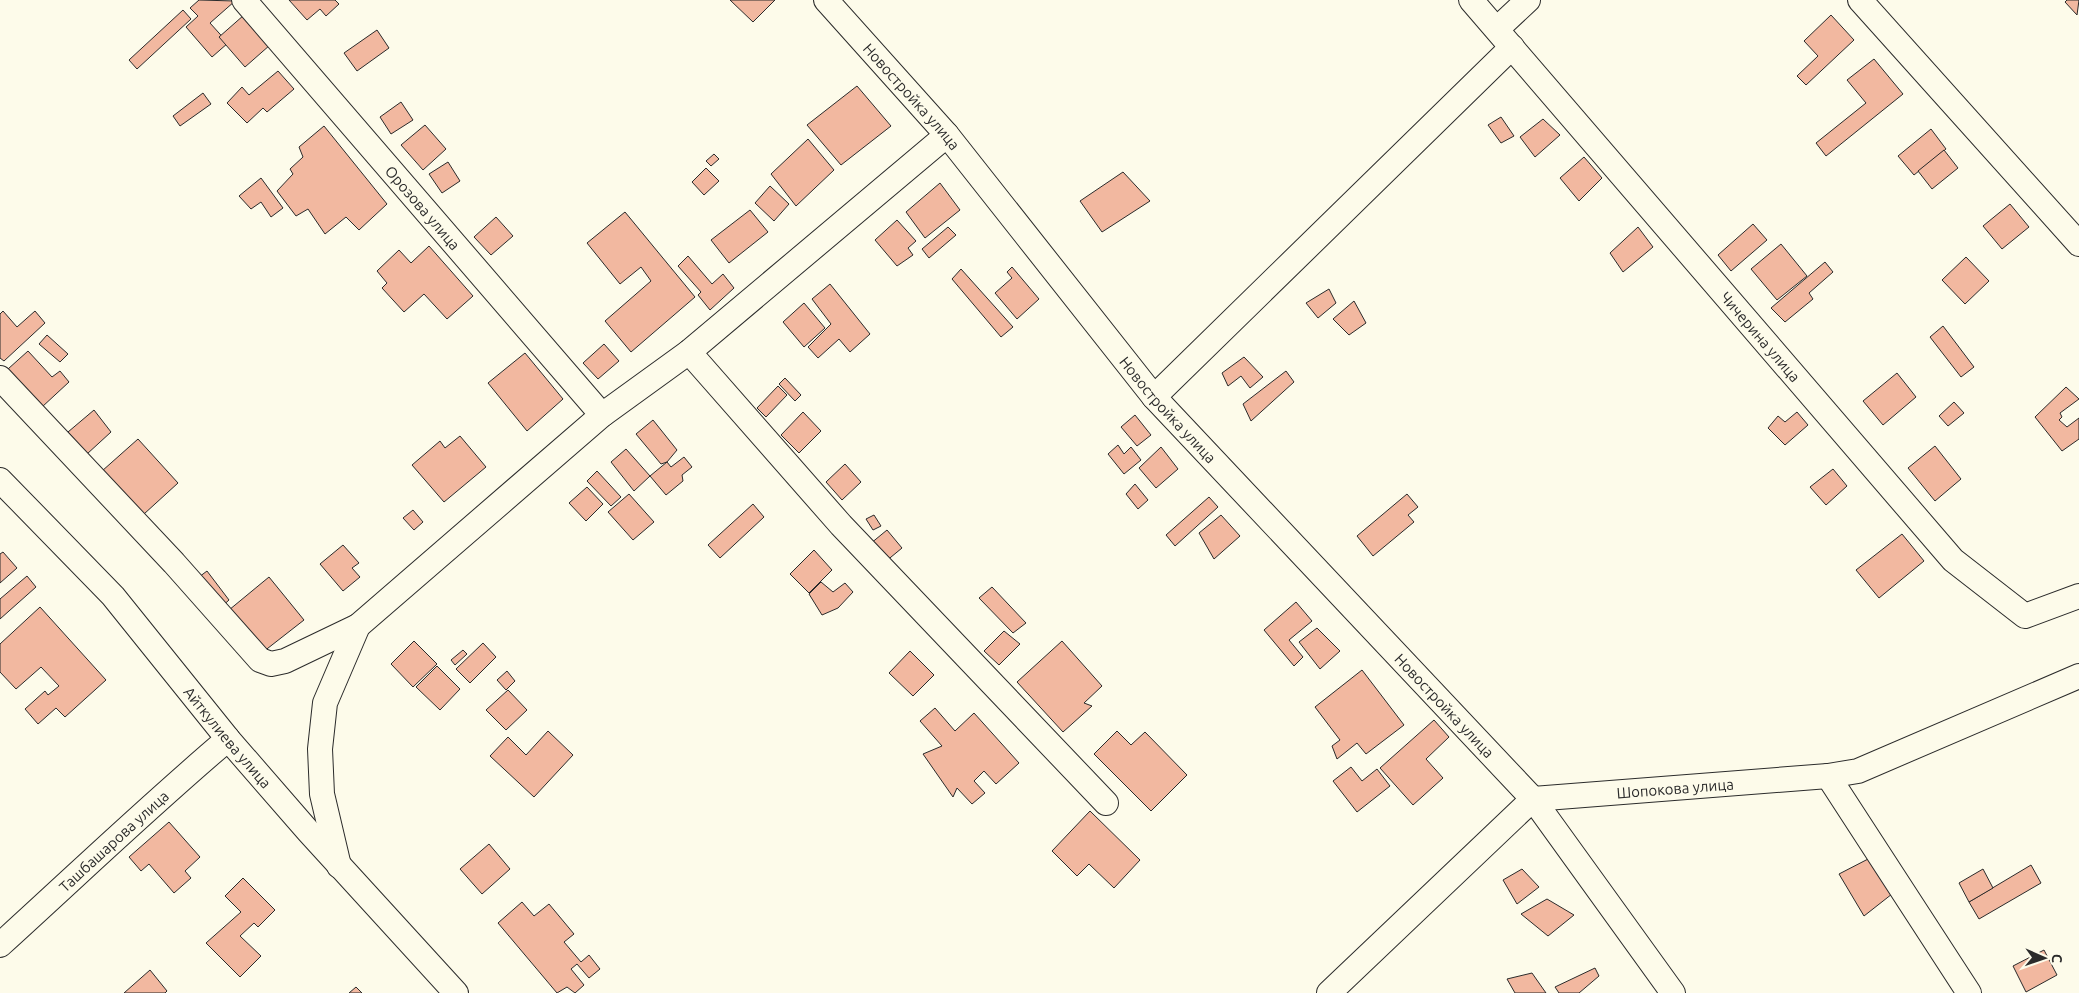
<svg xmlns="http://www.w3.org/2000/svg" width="2079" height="993" viewBox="0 0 2079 993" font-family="Ubuntu,sans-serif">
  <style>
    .building { fill: #f2b8a0; stroke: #2b2b2b }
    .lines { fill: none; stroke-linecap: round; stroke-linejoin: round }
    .minor-casing { stroke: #2b2b2b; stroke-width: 26 }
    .minor { stroke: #fdfbea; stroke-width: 24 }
    .labels { text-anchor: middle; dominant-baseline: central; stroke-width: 4; stroke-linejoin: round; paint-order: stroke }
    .street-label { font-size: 15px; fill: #2b2b2b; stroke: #fdfbea }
  </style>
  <rect width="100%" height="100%" fill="#fdfbea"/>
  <g class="building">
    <polygon points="199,0 235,1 210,23 228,43 212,57 186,27 198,16 190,8"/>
    <polygon points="289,0 335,0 339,4 326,16 320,9 307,20"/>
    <polygon points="730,0 775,0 753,22"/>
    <polygon points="2067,0 2079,0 2077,15 2065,2"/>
    <polygon points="183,10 191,19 137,69 129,60"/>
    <polygon points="244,15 270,45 245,67 219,37"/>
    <polygon points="1831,15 1854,40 1806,85 1797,76 1818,56 1804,41"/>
    <polygon points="377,30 389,48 357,71 344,53"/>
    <polygon points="1874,59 1903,94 1826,156 1816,143 1866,103 1847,80"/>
    <polygon points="278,71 294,89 267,112 263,108 247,123 227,103 242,87 249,95"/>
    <polygon points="857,86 891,126 841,165 807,125"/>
    <polygon points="203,93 211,104 180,126 173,116"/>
    <polygon points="401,102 413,120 391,134 380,117"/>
    <polygon points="1501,117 1514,136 1501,143 1488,125"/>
    <polygon points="1543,119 1560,135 1535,157 1520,137"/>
    <polygon points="425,125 446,149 423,170 401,145"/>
    <polygon points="324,126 387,204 359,230 346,217 325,234 308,209 296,216 277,191 293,174 290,169 303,157 299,147"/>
    <polygon points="1931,129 1946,149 1914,175 1898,156"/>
    <polygon points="808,139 834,170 796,206 771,174"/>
    <polygon points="1944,150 1958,168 1932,189 1918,171"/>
    <polygon points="714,154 719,159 711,166 706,161"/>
    <polygon points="1584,157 1602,178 1579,201 1560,178"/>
    <polygon points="448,162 460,181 442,193 429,174"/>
    <polygon points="706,168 719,181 704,195 692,182"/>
    <polygon points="1123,172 1150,201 1102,232 1080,201"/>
    <polygon points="261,178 283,208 271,217 261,202 251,209 239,196"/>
    <polygon points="940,183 960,210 925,238 906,212"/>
    <polygon points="770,186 789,204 774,221 755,203"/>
    <polygon points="2010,204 2029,227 2002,249 1983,226"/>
    <polygon points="750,210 768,232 729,263 711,240"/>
    <polygon points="625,212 695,297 631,352 605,321 651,281 641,267 620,284 587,243"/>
    <polygon points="496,217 513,236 491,255 474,237"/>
    <polygon points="897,220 916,241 908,248 913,255 897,266 875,240"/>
    <polygon points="1753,224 1767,240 1731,271 1718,255"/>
    <polygon points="948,227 956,235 929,258 922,249"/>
    <polygon points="1638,227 1653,247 1623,272 1610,253"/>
    <polygon points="1781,244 1807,276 1777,300 1751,269"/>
    <polygon points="429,246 473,296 447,319 424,294 404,312 382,288 387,283 377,271 399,250 411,263"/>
    <polygon points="688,256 712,284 723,274 734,288 710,310 698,295 701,292 678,266"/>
    <polygon points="1966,257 1989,281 1965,304 1942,280"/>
    <polygon points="1825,262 1833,272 1809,293 1813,299 1785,322 1771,308"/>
    <polygon points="1012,267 1039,299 1017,319 995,293 1012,278 1007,272"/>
    <polygon points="961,269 1013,327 1001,337 952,279"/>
    <polygon points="830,284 870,334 850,352 839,339 818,358 808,347 831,324 812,299"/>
    <polygon points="1329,289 1336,303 1318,318 1306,303"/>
    <polygon points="1354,301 1366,323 1349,335 1333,319"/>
    <polygon points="804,303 825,328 804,347 783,322"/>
    <polygon points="3,311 17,327 35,311 45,323 4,361 0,358 0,314"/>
    <polygon points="1943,326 1974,367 1961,377 1930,337"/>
    <polygon points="47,335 68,354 60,362 39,344"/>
    <polygon points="604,344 619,361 598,379 583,363"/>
    <polygon points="28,351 52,377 60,371 69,382 42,407 8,369"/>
    <polygon points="525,353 563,399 527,431 488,383"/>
    <polygon points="1244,357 1263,377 1250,388 1241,376 1228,386 1222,373"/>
    <polygon points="1286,371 1294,382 1251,421 1243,404"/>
    <polygon points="1897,373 1916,397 1883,425 1863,401"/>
    <polygon points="785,378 801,395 795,401 779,384"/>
    <polygon points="778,386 787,395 766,417 757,408"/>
    <polygon points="2066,387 2079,399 2060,413 2062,417 2059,420 2067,427 2079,418 2079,439 2062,451 2035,417"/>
    <polygon points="1954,402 1964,413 1948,426 1939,416"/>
    <polygon points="94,410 111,432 87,454 68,432"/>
    <polygon points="803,412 821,431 799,453 781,435"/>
    <polygon points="1797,412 1808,425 1785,445 1768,428 1778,416 1785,422"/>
    <polygon points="1135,415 1151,435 1137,446 1121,427"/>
    <polygon points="653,420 677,450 667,462 661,464 636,434"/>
    <polygon points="460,436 486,467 444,502 412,465 440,441 445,448"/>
    <polygon points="138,439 178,483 144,514 102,471"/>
    <polygon points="1118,445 1124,454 1131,447 1141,460 1124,474 1108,454"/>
    <polygon points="1935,446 1961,479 1935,501 1908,468"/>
    <polygon points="1161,447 1178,469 1156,488 1139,468"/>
    <polygon points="626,449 650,476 634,491 611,462"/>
    <polygon points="684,457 692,467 682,475 683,481 666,495 650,476 667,462 671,467"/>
    <polygon points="845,464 861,482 842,500 826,482"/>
    <polygon points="1833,469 1847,486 1826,505 1810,487"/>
    <polygon points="597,471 621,497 611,506 587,481"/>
    <polygon points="1135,484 1148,500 1138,509 1126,494"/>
    <polygon points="587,487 603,504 586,521 569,503"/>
    <polygon points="629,494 654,522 633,540 608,512"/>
    <polygon points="1407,494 1418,507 1408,515 1414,522 1373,556 1357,536"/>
    <polygon points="1209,497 1218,507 1175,546 1166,535"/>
    <polygon points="753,504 764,517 720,558 708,545"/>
    <polygon points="413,510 423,522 414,530 403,518"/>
    <polygon points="874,515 881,526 873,530 866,519"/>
    <polygon points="1221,515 1240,536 1214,559 1199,533"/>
    <polygon points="887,530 902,548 885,562 870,544"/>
    <polygon points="1902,534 1924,561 1879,598 1856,570"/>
    <polygon points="343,545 359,563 352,568 360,577 343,591 320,564"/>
    <polygon points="814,550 832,570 809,593 790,574"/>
    <polygon points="3,552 17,568 0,583 0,554"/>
    <polygon points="207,571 229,600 219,609 195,580"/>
    <polygon points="27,576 36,587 0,619 0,599"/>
    <polygon points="269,577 304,620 263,652 229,610"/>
    <polygon points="821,582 833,592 845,583 853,592 838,608 822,615 809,594"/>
    <polygon points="992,587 1026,623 1013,633 979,598"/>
    <polygon points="1296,602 1312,621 1289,640 1303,657 1294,666 1264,630"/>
    <polygon points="40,607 106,680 65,717 56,708 38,724 25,709 45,691 48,695 59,686 41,667 16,689 0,672 0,644"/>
    <polygon points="1317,628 1340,651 1320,669 1299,642"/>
    <polygon points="1004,631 1020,644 999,665 984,651"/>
    <polygon points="414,641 437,664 413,687 391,664"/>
    <polygon points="1062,641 1102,686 1084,703 1092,706 1063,732 1017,682"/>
    <polygon points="483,643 496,657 470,683 456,669"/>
    <polygon points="463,650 467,654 455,665 451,660"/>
    <polygon points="910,651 934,675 913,696 889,673"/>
    <polygon points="437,666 460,689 440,710 416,687"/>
    <polygon points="1362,670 1404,725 1366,754 1357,743 1337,759 1332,746 1340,740 1315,707"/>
    <polygon points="507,671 515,681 506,690 497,680"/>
    <polygon points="508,690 527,710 506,730 486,710"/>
    <polygon points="935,708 955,731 974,713 1019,763 996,784 984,771 974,781 985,793 972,804 957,788 953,797 923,754 942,746 920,721"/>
    <polygon points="1434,720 1449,737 1426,759 1443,778 1413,805 1380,768"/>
    <polygon points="548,731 573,755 534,797 490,756 508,737 526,755"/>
    <polygon points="1117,731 1131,745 1145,732 1187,775 1151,811 1094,754"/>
    <polygon points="1351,767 1362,781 1377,769 1390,786 1357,812 1333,781"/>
    <polygon points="1090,811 1140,860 1114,888 1089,864 1077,876 1052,851"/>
    <polygon points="169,822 200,857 185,871 191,878 174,893 149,864 141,871 129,857"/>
    <polygon points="489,844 510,869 482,894 460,869"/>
    <polygon points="1870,858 1892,894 1864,916 1839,874"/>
    <polygon points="2031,865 2041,883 1979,919 1969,902"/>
    <polygon points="1522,869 1539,887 1517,904 1503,880"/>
    <polygon points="1983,869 1993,888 1969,902 1959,883"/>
    <polygon points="243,878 275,910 258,927 254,923 240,936 261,956 240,977 206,943 241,912 225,896"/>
    <polygon points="1547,899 1574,915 1548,936 1521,914"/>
    <polygon points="522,902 534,916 549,904 574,934 564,942 581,962 589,955 600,969 589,978 577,964 571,969 584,985 575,993 567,987 557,993 498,923"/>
    <polygon points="2044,950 2057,975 2026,992 2013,966"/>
    <polygon points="1595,968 1599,976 1579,993 1559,993 1555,987"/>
    <polygon points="150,970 167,991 165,993 124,993"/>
    <polygon points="1532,973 1546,993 1515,993 1507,979"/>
    <polygon points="356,987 362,993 349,993"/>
  </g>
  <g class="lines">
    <g class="minor-casing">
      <g id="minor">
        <path id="s1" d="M244,0L602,415"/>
        <path id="s2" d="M826,0L947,135L1154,397L1533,799L1673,993"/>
        <path id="s3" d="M1471,0L1953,560L2025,616L2079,596"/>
        <polyline points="1860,0 2079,244"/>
        <polyline points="1497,29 1528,0"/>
        <polyline points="689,352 841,525 1106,803"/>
        <polyline points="0,378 174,563 260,660 271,664 285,661 358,626"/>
        <polyline points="1154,397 1512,47"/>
        <path id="s4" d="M0,480L113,596L228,739L308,831L456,993"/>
        <polyline points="1828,776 1969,993"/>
        <polyline points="339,866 322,794 320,749 325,703 358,626 602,415 689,352 947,135"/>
        <path id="s5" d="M0,945C76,876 150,805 228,739"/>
        <path id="s6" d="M1329,993L1533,799L1828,776L1858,771L2079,676"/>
      </g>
    </g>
    <use href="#minor" class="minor"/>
  </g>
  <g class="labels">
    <g class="street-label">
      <text stroke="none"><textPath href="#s2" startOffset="129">Новостройка улица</textPath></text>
      <text stroke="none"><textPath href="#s1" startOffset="274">Орозова улица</textPath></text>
      <text stroke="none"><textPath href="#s3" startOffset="444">Чичерина улица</textPath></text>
      <text stroke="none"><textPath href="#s2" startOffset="534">Новостройка улица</textPath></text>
      <text stroke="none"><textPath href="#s2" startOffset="939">Новостройка улица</textPath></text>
      <text stroke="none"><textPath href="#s4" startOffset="344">Айткулиева улица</textPath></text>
      <text stroke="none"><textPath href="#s6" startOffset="424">Шопокова улица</textPath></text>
      <text stroke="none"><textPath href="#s5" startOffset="154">Ташбашарова улица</textPath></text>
    </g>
  </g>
  <g transform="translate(2044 958) rotate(92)" stroke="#fdfbea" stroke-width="4" paint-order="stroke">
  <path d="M0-4L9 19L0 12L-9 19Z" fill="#2b2b2b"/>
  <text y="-8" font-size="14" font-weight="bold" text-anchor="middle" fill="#2b2b2b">С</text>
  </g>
</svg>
